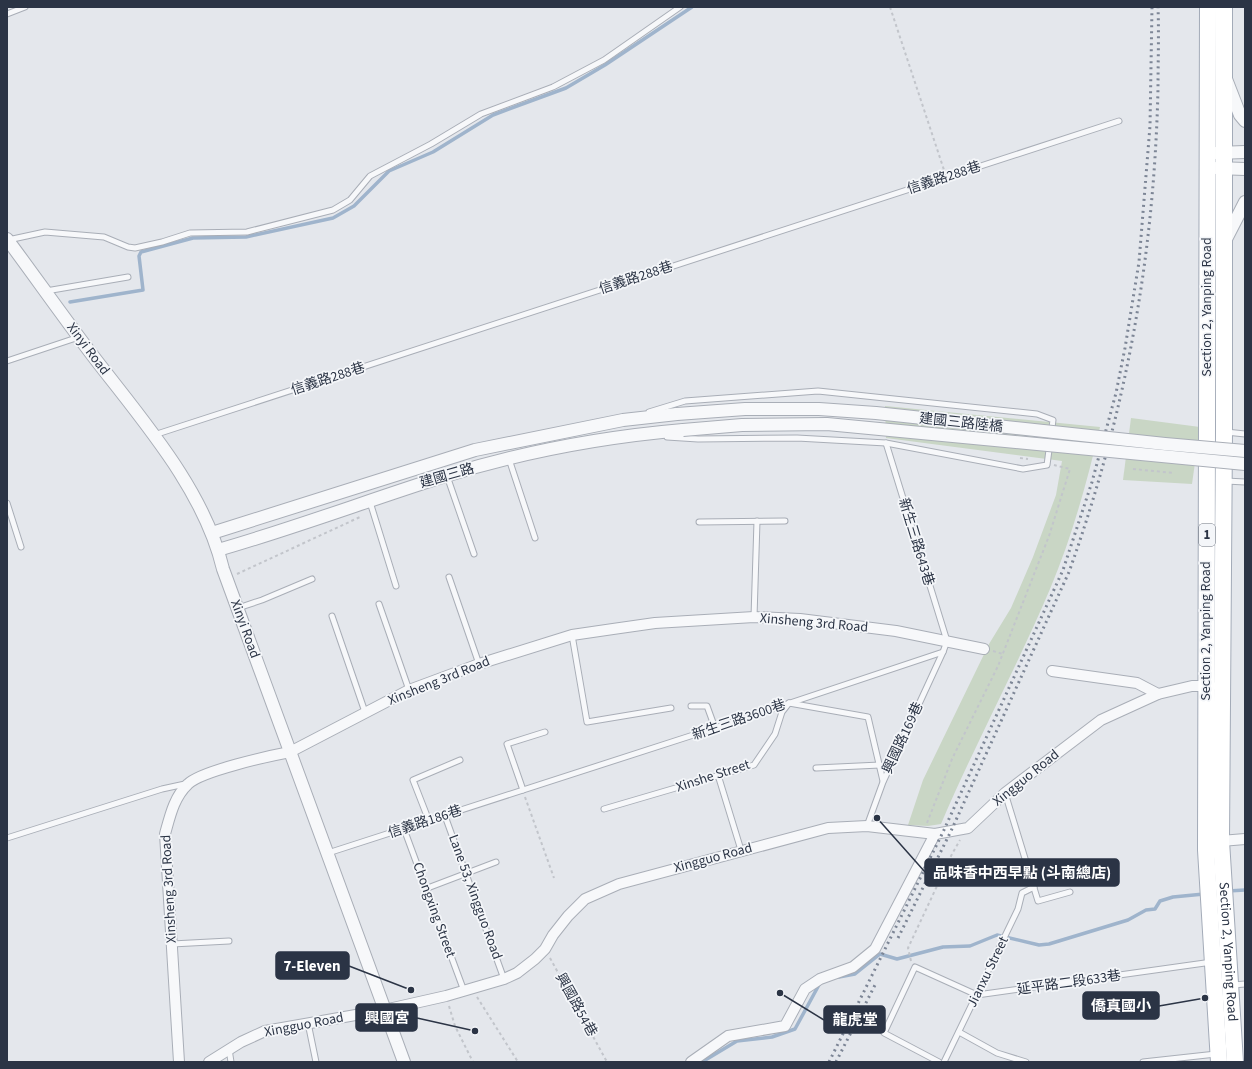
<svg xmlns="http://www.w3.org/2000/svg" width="1252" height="1069" viewBox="0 0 1252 1069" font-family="'Source Sans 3','Noto Sans TC',sans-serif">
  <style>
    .green { fill: #c9d6c5 }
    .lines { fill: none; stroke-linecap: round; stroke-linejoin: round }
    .stream { stroke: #9fb4cc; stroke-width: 3.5 }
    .service-casing { stroke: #a9aeb7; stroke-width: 7 }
    .minor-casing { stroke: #a9aeb7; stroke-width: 12 }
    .tertiary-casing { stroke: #a9aeb7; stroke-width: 14 }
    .primary-casing { stroke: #a3abb8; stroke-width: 18 }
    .path { stroke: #c2c5cb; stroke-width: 2; stroke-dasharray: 3 3; stroke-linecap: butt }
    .service { stroke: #f7f8fa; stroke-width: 5 }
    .minor { stroke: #f7f8fa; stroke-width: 10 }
    .tertiary { stroke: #f7f8fa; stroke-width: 12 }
    .primary { stroke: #fff; stroke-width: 16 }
    .rail { stroke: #7d8696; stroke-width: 3; stroke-dasharray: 2 4; stroke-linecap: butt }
    .tertiary-bridge-casing { stroke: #a9aeb7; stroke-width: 14; stroke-linecap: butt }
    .tertiary-bridge { stroke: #f7f8fa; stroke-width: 12 }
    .labels { text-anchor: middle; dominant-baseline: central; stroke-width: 3.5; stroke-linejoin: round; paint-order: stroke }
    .shield { fill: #f4f6f9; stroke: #676e7b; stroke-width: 1 }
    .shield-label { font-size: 13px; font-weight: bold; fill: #2b3445 }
    .street-label { font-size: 14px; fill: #2b3445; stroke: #f4f6f9 }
    .leader { fill: none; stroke: #2b3445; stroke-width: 1.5 }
    .callout-dot { fill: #2b3445; stroke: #f4f6f9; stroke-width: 1.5 }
    .callout { fill: #2b3445; stroke: #2b3445; stroke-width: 1.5 }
    .callout-label { font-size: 15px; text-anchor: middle; font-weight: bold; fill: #fff }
  </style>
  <rect width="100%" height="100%" fill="#e4e7ec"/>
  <g class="green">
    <path d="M885,406L1100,427C1087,482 1072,537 1050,589C1016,669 975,744 941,824L928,826L908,825L923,780L989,644L1011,608L1033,557L1056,495L1062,461L886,438Z"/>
    <polygon points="1131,418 1200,427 1192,484 1123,480"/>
  </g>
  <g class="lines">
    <g class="stream">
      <polyline points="70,302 143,290 139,256 141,252 193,238 246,237 333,218 354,206 389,171 433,152 493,115 566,88 605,65 692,7"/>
      <polyline points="1228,891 1245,890"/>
      <polyline points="839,977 855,974 880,954 897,959 943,947 970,946 997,935 1039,945 1049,944 1128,920 1146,910 1155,909 1160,901 1173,897 1204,894"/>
      <polyline points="702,1062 737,1041 772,1037 795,1029 820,983"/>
    </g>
    <g class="service-casing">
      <g id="service">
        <polyline points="7,14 25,7"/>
        <polyline points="8,240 45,232 104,237 128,247 135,248 162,242 190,233 247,232 333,210 350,200 370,176 431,144 481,114 553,87 604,60 680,7"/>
        <polyline points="46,291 128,277"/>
        <polyline points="7,361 79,337"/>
        <polyline points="649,412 685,401 818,391 1037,414 1053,420 1047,465 1023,469 886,443 797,438 698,439 667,437"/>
        <polyline points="1226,432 1245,434"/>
        <polyline points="154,435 1119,121"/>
        <polyline points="509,459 535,538"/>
        <polyline points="447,476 474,554"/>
        <polyline points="1226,481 1245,482"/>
        <polyline points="370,502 396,586"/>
        <polyline points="7,503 21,547"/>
        <polyline points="699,522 785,521"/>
        <polyline points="449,577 479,664"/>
        <polyline points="379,604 409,690"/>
        <polyline points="238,608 262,600 312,579"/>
        <polyline points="332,616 365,712"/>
        <polyline points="754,617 757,521"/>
        <polyline points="572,635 587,722 671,708"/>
        <polyline points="789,703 868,717 883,781"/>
        <polyline points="691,706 707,706 715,728"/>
        <polyline points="816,768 880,765"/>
        <polyline points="718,775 741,850"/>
        <polyline points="523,790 507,744 545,732"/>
        <polyline points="1005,793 1038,901 1070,892"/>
        <polyline points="604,809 754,765 775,734 782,712 789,703"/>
        <polyline points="445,816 504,979"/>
        <polyline points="429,821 413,780 460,760"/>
        <polyline points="867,826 883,782 943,652"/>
        <polyline points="404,829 464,991"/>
        <polyline points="7,838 162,789 185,784"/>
        <polyline points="328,853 715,728 943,652 947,641 886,443"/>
        <polyline points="425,889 496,862"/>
        <polyline points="172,944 229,941"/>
        <polyline points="1233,985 1245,984"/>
        <polyline points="308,1023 316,1062"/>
        <polyline points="959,1032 997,1053 1026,1062"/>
        <polyline points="229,1049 231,1062"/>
        <polyline points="939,1062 884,1033 915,967 977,995 1212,962"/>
        <polyline points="944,1062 1018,909 1022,893 1034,887"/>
        <polyline points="1143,1062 1216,1054"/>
      </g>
    </g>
    <g class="minor-casing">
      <g id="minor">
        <polyline points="1052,671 1137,683 1158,694"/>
        <polyline points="1221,841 1245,839"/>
        <path d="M179,1062L165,834C170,816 174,797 188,784C201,771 269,756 290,752L409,690L479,664L572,635L613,629L655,623L754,617L800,619L896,631L984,649"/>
        <polyline points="209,1062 241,1042 265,1031 384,1010 446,996 504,979 517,973 535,959 545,949 553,935 568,916 585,899 619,884 828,828 867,826 935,834 968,828 1005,793 1101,720 1158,694 1192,686 1211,686"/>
        <polyline points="691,1062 728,1036 785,1026 805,989 820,979 853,967 875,949 935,834"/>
      </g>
    </g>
    <g class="tertiary-casing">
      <g id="tertiary">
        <polyline points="1226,79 1240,115 1245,121"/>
        <polyline points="1216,153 1245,152"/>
        <polyline points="1216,168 1245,169"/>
        <path d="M7,239C36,278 64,318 93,356C142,420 204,489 223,569L404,1062"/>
        <polyline points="1225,241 1245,202"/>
        <polyline points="212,533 475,450 623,420 677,414"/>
        <path d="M218,550C295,528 369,500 445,476C522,452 602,437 683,430"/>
      </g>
    </g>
    <g class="primary-casing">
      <g id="primary">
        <polyline points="1208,7 1206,850 1219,1062"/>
        <path id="s1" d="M1224,7V432L1221,841L1235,1062"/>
      </g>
    </g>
    <g class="path">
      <polyline points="890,7 944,170"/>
      <polyline points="1020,458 1028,459"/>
      <polyline points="1133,469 1174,473"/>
      <polyline points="237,574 360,517"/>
      <polyline points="993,651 1003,654"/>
      <polyline points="525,797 554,878"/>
      <polyline points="927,823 952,759 998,666 1049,536 1070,469 1054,465"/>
      <polyline points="550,958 607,1062"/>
      <polyline points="911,961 908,948 952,854 960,840"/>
      <polyline points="477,997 518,1062"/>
      <polyline points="449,1006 455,1026 473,1062"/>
    </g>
    <use href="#service" class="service"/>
    <use href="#minor" class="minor"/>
    <use href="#tertiary" class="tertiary"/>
    <use href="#primary" class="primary"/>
    <g class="rail">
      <path d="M898,938L951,831L1069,572C1126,412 1154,258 1158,89C1158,62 1159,34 1158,7"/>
      <polyline points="829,1062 943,832 1063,570 1092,482 1116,393 1125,348 1139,262 1150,126 1152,7"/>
      <polyline points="836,1062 875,985"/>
    </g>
    <g class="tertiary-bridge-casing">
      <g id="tertiary-bridge">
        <polyline points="677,414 745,409 819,409 876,413 1165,444 1245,451"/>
        <polyline points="683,430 742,425 827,424 1245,464"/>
      </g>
    </g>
    <use href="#tertiary-bridge" class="tertiary-bridge"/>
  </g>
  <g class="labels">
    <rect class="shield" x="1199" y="524" width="16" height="22" rx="3"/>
    <g class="shield-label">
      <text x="1207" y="535">1</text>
    </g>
    <g class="street-label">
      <text transform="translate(944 178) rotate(-18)">信義路288巷</text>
      <text transform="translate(636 278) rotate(-18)">信義路288巷</text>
      <text transform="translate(1207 307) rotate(-90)">Section 2, Yanping Road</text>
      <text transform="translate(88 349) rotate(53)">Xinyi Road</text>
      <text transform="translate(328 379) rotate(-18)">信義路288巷</text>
      <text transform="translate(961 423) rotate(6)">建國三路陸橋</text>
      <text transform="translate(447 476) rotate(-16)">建國三路</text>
      <text transform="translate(916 542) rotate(73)">新生三路643巷</text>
      <text transform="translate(814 623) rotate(5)">Xinsheng 3rd Road</text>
      <text transform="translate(245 629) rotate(70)">Xinyi Road</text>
      <text transform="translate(1206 631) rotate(-90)">Section 2, Yanping Road</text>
      <text transform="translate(439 681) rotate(-22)">Xinsheng 3rd Road</text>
      <text transform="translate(739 720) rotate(-19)">新生三路3600巷</text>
      <text transform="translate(903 738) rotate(-65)">興國路169巷</text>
      <text transform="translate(713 776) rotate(-18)">Xinshe Street</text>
      <text transform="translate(1026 778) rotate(-39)">Xingguo Road</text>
      <text transform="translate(425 822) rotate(-18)">信義路186巷</text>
      <text transform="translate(713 858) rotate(-15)">Xingguo Road</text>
      <text transform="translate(169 889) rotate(-93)">Xinsheng 3rd Road</text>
      <text transform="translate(475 897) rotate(70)">Lane 53, Xingguo Road</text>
      <text transform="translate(434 910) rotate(70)">Chongxing Street</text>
      <text stroke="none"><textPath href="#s1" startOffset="945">Section 2, Yanping Road</textPath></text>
      <text transform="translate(988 972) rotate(-64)">Jianxu Street</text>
      <text transform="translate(1069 983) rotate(-8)">延平路二段633巷</text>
      <text transform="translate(576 1005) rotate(61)">興國路54巷</text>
      <text transform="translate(304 1025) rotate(-11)">Xingguo Road</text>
    </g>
  </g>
  <path class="leader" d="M877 818L925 872M411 990L349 966M1205 998L1159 1006M475 1031L417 1018M780 993L824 1020"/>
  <g class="callout-dot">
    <circle cx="877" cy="818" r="4"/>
    <circle cx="411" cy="990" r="4"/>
    <circle cx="1205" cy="998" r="4"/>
    <circle cx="475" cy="1031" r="4"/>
    <circle cx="780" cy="993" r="4"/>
  </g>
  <g class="callout">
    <rect x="925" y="859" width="194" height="27" rx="4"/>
    <rect x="276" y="952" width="73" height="27" rx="4"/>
    <rect x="1083" y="992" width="76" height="27" rx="4"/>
    <rect x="356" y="1004" width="61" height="27" rx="4"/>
    <rect x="824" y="1006" width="61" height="27" rx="4"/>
  </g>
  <g class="callout-label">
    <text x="1022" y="878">品味香中西早點 (斗南總店)</text>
    <text x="312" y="971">7-Eleven</text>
    <text x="1121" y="1011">僑真國小</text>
    <text x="387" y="1023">興國宮</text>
    <text x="855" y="1025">龍虎堂</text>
  </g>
  <rect width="1252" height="1069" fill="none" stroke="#2b3445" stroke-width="16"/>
</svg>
